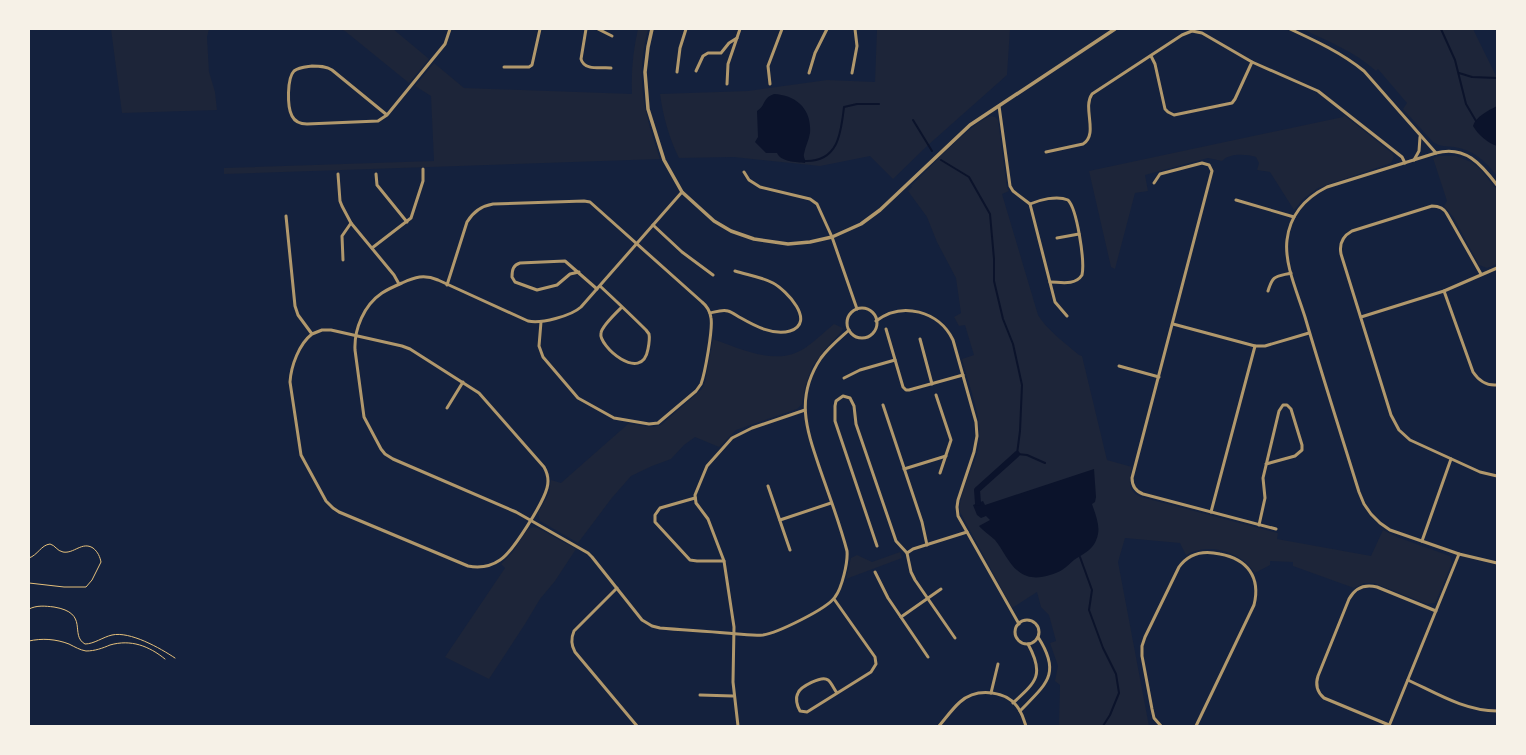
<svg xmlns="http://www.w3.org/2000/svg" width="1526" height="755" viewBox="0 0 1526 755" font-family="'Varela Round',sans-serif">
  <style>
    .green { fill: #1d2539 }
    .water { fill: #0b132b }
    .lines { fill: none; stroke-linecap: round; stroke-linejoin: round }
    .stream { stroke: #0b132b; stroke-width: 2 }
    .canal { stroke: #0b132b; stroke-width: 6 }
    .path { stroke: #e5c07b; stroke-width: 1 }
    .minor { stroke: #b1986c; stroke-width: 3 }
    .tertiary { stroke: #b1986c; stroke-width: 3.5 }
  </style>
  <rect width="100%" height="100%" fill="#14213d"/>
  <g class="green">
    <polygon points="111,29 209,29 207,37 209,72 215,92 217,110 122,113"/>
    <polygon points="340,29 393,29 429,59 409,83 345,31"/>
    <path d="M638,29H648C635,79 644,112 660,159L224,174V168L434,161L431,96L415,86L434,63L464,88L632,94C631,72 633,51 638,29Z"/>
    <path d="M877,29H1010L1007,75L927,146L893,179L870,156L820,166L734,157L679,158C669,138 663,116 660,94L748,91L827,80L875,82Z"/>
    <path d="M1302,29H1473L1497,78V176C1485,161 1474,150 1454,147C1446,146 1440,147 1433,142L1403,109L1407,103L1378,69L1376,71C1355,52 1328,41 1302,29Z"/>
    <path d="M1344,115L1392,153L1394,157L1391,163L1318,188L1303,199L1294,210L1270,172L1257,170L1259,163L1256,157C1246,154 1229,153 1222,161L1208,158L1145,175L1148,191L1135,193L1115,269L1111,267L1089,171L1343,117Z"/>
    <path d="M991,116L995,117L998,120L1007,188L1009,191L1002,194L1038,315C1047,330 1065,343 1079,355L1082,356L1107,460L1132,467C1129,480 1127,491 1141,497L1278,533L1277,539L1371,556L1383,530L1397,537L1450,556L1452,563L1437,599L1435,603L1427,604L1374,583H1364L1354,588L1293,566V562L1270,561V565L1255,573C1240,551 1209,542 1186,555L1180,543L1125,538L1118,562L1149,726H1059L1060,685L1055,681L1058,666L1050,643L1056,641L1049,615L1041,607L1037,592L1012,608L960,512C958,493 975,466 979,446C984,422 968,383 962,359L974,355L965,325L959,326L954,317L961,313L956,278L937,242L927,217L908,191L912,187L911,186C929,169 970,123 991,116Z"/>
    <polygon points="1439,156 1456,156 1471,162 1480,169 1497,190 1497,264 1487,268 1479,265 1454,218 1444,206 1447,201 1433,158"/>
    <path d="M834,324L843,328L842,331L826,348L812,367L805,387L802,404L797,409L736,430L719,447L695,437L684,445L671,459L652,466L631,476L611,499L578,543L540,521L538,513L549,493L551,480L561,483L628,424L652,427L661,425L702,389L705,382L713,339C741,349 777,367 805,348C815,341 824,332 834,324Z"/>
    <polygon points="533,527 538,528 576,549 555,581 540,599 525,624 489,679 445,657 505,568 501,564 512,553 527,530"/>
    <polygon points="900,552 902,558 846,579 851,558 857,555 872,562"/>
  </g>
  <g class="water">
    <path d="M774,94C796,95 812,109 810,133C809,140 805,147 804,154C803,158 806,159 805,163C796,162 781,162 777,153H766L755,142L758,137L757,111C766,106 762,98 774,94Z"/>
    <path d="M1497,106V146C1488,143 1478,135 1473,126C1475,117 1489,110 1497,106Z"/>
    <path d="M1094,469L1096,497L1095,502L1092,504C1095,513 1100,525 1098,534C1095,549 1086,552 1074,560C1070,563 1067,567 1062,570C1053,575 1038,580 1027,576C1011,571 1005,552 995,540C990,535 983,531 979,526L990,520L986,516L981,518L977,515L973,505L983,501L985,505Z"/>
  </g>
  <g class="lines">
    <g class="stream">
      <polyline points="1441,29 1455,60 1466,104 1476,121"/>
      <polyline points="1459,73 1472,77 1497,78"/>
      <polyline points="913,120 932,151"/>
      <polyline points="941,160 969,177 990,214 994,259 994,281 1003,319 1013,344 1022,385 1020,431 1017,454 1027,455 1045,463"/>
      <path d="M805,161C839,162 841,132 844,107L857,104H879"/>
      <polyline points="1080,557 1092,590 1089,610 1103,648 1116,674 1119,693 1110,715 1103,726"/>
    </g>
    <polyline class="canal" points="978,503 977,490 1017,454"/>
    <g class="path">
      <path d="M29,558C38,555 41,545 50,544C55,545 57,551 63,552C74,554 82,541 93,548C98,552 100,557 101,562L92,580L86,587H64L29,583"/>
      <path d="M29,609C37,605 45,606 54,607C90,613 69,635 85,644C94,644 103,637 112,635C130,631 160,648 175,658"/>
      <path d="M29,641C42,638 56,639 69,644C75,647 80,650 86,651C95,651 103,648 110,645C131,639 149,646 165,659"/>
    </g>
    <g class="minor">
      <path d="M586,29L581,59C584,71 601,67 611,68"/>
      <polyline points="598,29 612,36"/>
      <path d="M1290,29C1316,41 1342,53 1364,71L1436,153"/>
      <polyline points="1151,56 1155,64 1165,109 1168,112 1174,115 1232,103 1235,99 1252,62"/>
      <polyline points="504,67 529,67 532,65 540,29"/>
      <polyline points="696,71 703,56 708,53 721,53 729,43 737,38"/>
      <polyline points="677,72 680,48 686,29"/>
      <polyline points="809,73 815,53 827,29"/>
      <polyline points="852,73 857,46 855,29"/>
      <polyline points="727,84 728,64 740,29"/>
      <polyline points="770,84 768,66 782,29"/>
      <polyline points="999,106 1010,186 1013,191 1030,204 1055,302 1067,316"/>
      <path d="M387,115L332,70C326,66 319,66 312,66C305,67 299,67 294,71C287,78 287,107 292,116C295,122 301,124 307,124L378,121L387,115L445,44L450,29"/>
      <path d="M1046,152L1083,144C1099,134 1082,108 1092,94L1182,35L1192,31L1202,33L1252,62L1318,91L1402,157L1405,163"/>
      <polyline points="1414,160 1419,151 1420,137"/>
      <polyline points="744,172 749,180 760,187 810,199 817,204 832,237 857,309"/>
      <polyline points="338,174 340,201 342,206 351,223 394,275 399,284"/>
      <polyline points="376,174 377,185 407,222"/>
      <path d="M1154,183L1160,174L1202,163L1209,165L1212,171L1132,478C1132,486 1135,491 1143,494L1276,529"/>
      <path d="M1497,185C1481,164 1465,145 1436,153L1327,187C1305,198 1290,214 1287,240C1284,264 1298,294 1305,317C1322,375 1341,434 1359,492L1364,504L1371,514L1380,523L1390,530L1459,554L1497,563"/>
      <path d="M682,192L581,307C571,316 541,324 528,321L438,280C424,274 415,277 402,283C395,286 388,289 382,293C364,305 354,329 355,350L364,417L381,449L385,454L393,459L516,512L588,553L592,557L642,620L652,626L660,628C682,630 704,631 726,633C738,634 751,636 763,635C777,633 827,609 835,597C842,588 848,562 847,551C840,524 830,498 821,472C807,431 794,398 821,358C829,347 839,339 849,330"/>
      <polyline points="1236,200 1294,217"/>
      <path d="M1030,204C1039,200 1057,195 1068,200C1077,209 1085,261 1082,275C1075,286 1060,282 1050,282"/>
      <path d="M286,216L295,306L298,315L312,334L322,330H331L402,346L410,349L479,393L544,467C548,474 549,481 547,488C543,503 513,552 500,560C490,567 479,568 468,566L339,512L333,508L326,501L301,455L290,382C291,366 299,344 312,334"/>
      <polyline points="653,225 682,252 713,275"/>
      <polyline points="1057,238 1079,234"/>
      <polyline points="372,248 411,218 423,181 423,169"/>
      <polyline points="343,260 342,236 351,223"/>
      <path d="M579,272L570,274L557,285L537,290L515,282L512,277C512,270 513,265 520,263L565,261L597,289"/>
      <path d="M1481,274L1447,214C1444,208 1439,206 1432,206L1352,231C1343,236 1339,244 1341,254L1391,415L1399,430L1410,440L1480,472L1497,476"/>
      <path d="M447,285L467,222C473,212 481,206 493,204L584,201L590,202L702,302C707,306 710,311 711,318C713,329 705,373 701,384L696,391L658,423L649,424L614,418L578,398L543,357L539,346L541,322"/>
      <path d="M600,286C615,300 631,315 646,330L649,334C650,339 649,344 648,349C642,384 598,346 601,333C602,326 617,312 622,307"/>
      <path d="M1268,291C1273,275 1275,277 1291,273"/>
      <path d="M1444,291L1473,372C1479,381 1486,386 1497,385"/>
      <circle cx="862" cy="323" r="15"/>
      <path d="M710,313C715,312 723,309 728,311C732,312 737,316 741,318C755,326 774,336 790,331C817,322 786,290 773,283C762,277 748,275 735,271"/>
      <polyline points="1361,317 1444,291 1497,268"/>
      <path d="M876,321C902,301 939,311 953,340L976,422L977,436L974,452L958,500L957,507L958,516L1019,624"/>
      <polyline points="1173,324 1255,346 1265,346 1309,333"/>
      <polyline points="886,329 903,387 906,390 909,390 963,375"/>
      <polyline points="920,339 932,384"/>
      <polyline points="1119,366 1159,377"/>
      <polyline points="844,378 860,370 895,360"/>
      <polyline points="936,395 951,440 940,473"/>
      <polyline points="883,405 922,522 927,545"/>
      <polyline points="447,408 463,382"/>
      <polyline points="904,469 946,456"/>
      <polyline points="768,486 790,550"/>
      <polyline points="695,498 660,508 655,515 655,522 690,560 697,561 724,561"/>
      <polyline points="1211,512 1255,346"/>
      <polyline points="780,520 831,503"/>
      <polyline points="1259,525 1265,498 1263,478 1279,411 1283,405 1287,405 1291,409 1302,445 1302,450 1295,456 1266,464"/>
      <polyline points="1422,541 1451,459"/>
      <polyline points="877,546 835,421 835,406 836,401 843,396 850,398 854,406 856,424 896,541 907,553 911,572 915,580 955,638"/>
      <polyline points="907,553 913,549 967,532"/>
      <polyline points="875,572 888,598 928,657"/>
      <path d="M617,588L574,631C571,638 571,645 575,652L637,726"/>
      <path d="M834,599L875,657L876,664L871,672L807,712L800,711C797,706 795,698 798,693C800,687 822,675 828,680C831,682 834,689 837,693"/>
      <polyline points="901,617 941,589"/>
      <circle cx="1027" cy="632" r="12"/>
      <path d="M1408,680C1436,693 1465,711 1497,711"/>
      <polyline points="991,693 998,664"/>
      <polyline points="700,695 733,696"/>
      <path d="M1013,703C1036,682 1045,675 1028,644"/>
      <path d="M1020,711C1046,684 1062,674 1038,637"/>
      <path d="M1389,725L1324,698C1317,692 1315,685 1318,676L1349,599C1355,588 1365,584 1377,587L1436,611"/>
      <polyline points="738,726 733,682 734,627 724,561 708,519 696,503 695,495 707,466 732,438 752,428 805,410"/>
      <path d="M939,726C946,718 952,709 960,702C977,687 1009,690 1020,711C1023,716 1024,721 1026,726"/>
      <path d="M1161,726L1154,718L1152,709L1142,656V646L1145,637L1179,567C1189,553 1203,550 1220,554C1247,559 1261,577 1254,605L1196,726"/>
      <polyline points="1389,726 1459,554"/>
    </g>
    <polyline class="tertiary" points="652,29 648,47 645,72 648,109 664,160 682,192 714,221 731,231 754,239 788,244 810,242 832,237 861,224 880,210 970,125 1115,29"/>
  </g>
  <rect width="1526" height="755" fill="none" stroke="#f6f1e7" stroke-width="60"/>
</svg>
